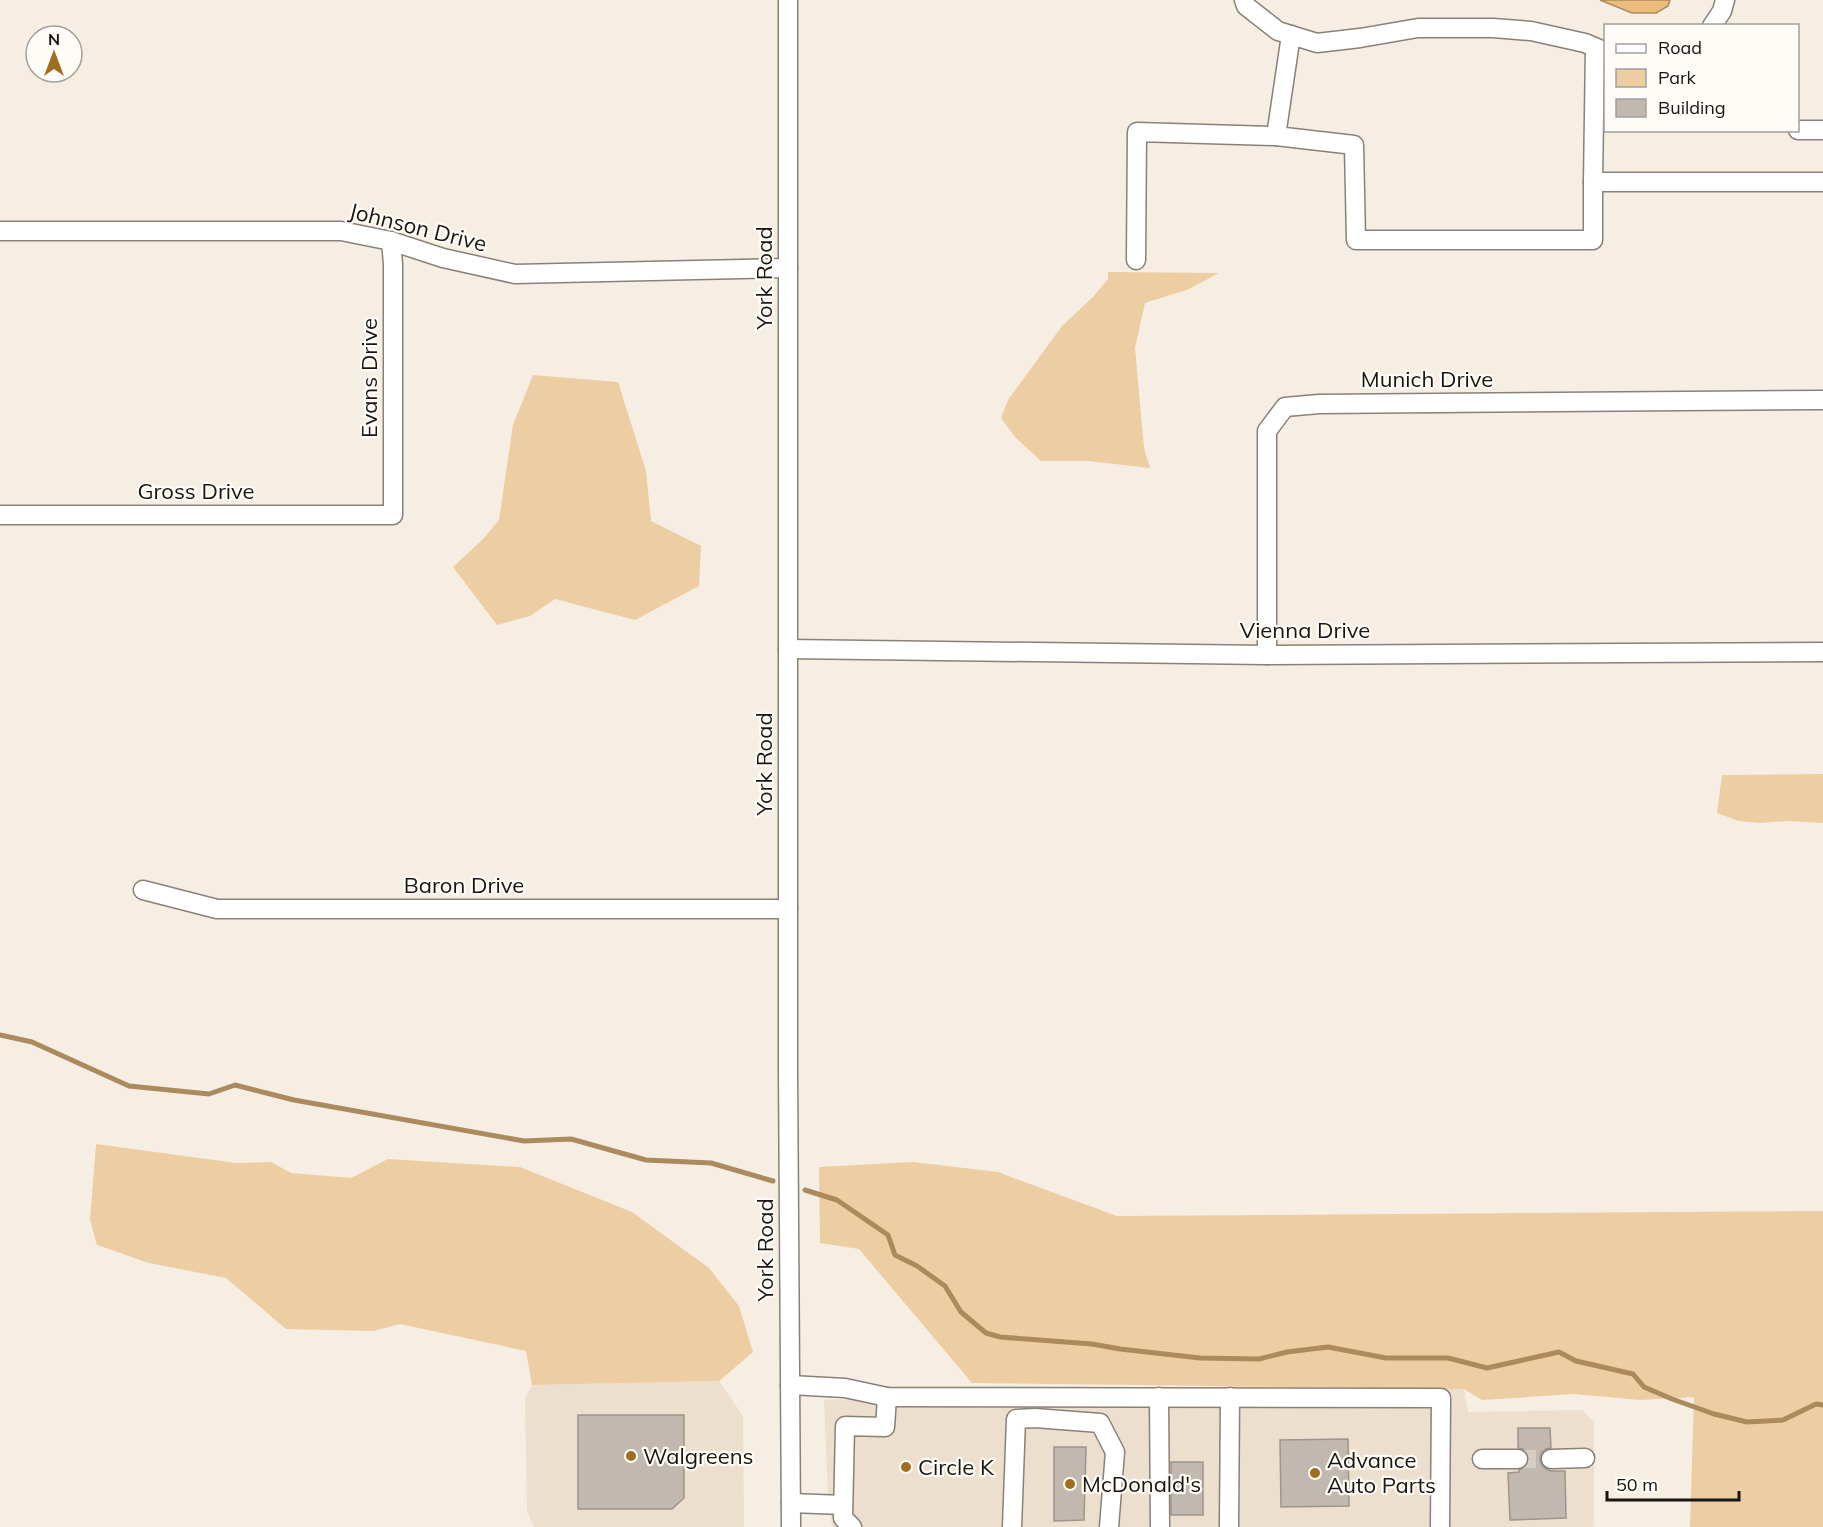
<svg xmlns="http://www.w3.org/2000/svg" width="1823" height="1527" viewBox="0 0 1823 1527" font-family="Mulish,sans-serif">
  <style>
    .built { fill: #ecdfce }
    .green { fill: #edcda2 }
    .water { fill: #eabd7d; stroke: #ab8b5d; stroke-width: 1.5 }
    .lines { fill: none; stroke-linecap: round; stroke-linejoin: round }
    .stream { stroke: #ab8b5d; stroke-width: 5 }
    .building { fill: #c1b9af; stroke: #9d958b; stroke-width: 1.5 }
    .minor-tunnel { stroke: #d5cdc3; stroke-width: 18; stroke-dasharray: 18 9; stroke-linecap: butt }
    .minor-casing { stroke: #888177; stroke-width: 21 }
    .minor { stroke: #fff; stroke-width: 18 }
    .poi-dot { fill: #9d6e20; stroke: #fffcf7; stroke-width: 2 }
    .labels { text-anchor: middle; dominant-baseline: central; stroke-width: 4.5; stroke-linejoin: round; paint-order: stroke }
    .street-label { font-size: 22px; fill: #181512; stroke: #fffcf7 }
    .poi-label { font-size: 22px; fill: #181512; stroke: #fffcf7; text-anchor: start }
  </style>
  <rect width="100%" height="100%" fill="#f6eee2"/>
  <g class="built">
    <polygon points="719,1381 743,1416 744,1527 534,1527 527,1511 525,1398 532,1385"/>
    <polygon points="1235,1386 1464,1389 1468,1412 1582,1410 1594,1422 1594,1516 1593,1527 832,1527 828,1495 824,1400"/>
  </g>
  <g class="green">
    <polygon points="1108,272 1219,273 1189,289 1145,303 1135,348 1144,448 1150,468 1089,461 1041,461 1015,437 1001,418 1008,400 1062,326 1093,297 1108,279"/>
    <polygon points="533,375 618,382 646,471 651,521 701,546 699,586 635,620 555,599 530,616 497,625 453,567 483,539 499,520 513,425"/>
    <polygon points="1823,774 1823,823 1789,821 1760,823 1739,821 1717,813 1722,775"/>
    <polygon points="96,1144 236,1163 271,1162 291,1173 351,1178 388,1159 520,1167 632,1212 709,1268 739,1306 753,1352 719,1381 532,1385 526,1351 400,1324 373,1331 286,1329 226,1278 149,1263 97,1245 90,1220"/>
    <polygon points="913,1162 998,1172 1117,1216 1823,1211 1823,1527 1690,1527 1694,1397 1640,1400 1574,1394 1482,1400 1464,1389 972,1383 859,1249 820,1243 819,1167"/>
  </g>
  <polygon class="water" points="1600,0 1670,0 1668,6 1656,13 1632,13"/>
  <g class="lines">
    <g class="stream">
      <polyline points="0,1035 32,1042 129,1086 209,1094 235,1085 294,1100 524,1141 571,1139 646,1160 711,1163 773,1181"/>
      <polyline points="805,1190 837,1200 888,1235 895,1255 917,1266 945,1286 961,1312 986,1333 1000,1337 1092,1344 1120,1349 1200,1358 1259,1359 1287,1352 1328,1347 1386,1358 1448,1358 1487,1368 1559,1352 1576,1361 1633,1374 1644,1387 1672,1399 1714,1414 1747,1422 1783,1420 1816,1404 1823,1405"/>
    </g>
  </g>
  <g class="building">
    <polygon points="578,1415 684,1415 684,1498 672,1509 578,1509"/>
    <polygon points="1518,1428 1550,1428 1551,1448 1546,1449 1541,1453 1540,1460 1542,1465 1546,1469 1551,1471 1565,1471 1566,1518 1510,1520 1508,1473 1519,1472 1519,1470 1527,1465 1529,1460 1527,1453 1523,1449 1518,1448"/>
    <polygon points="1348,1439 1349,1506 1281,1507 1280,1440"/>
    <polygon points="1054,1447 1086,1447 1084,1520 1054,1521"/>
    <rect x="1171" y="1462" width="32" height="53"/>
  </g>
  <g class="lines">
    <polyline class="minor-tunnel" points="1518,1459 1551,1459"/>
    <g class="minor-casing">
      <g id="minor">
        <polyline points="788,0 788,1069 791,1527"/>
        <polyline points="1244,0 1246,6 1278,31 1317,43 1360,38 1418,28 1493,28 1531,31 1585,43 1606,52"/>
        <polyline points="1712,26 1722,11 1725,0"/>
        <polyline points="1291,35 1276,136 1354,145 1356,240 1593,240 1593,182"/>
        <polyline points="1595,48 1593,182 1823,182"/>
        <polyline points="1798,130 1823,130"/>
        <polyline points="0,231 341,231 391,241 443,258 515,274 788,268"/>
        <polyline points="1136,260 1137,132 1276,136"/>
        <polyline points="0,515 393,515 393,264 391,241"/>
        <polyline points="788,649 1267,655 1823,652"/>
        <polyline points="1267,655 1267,431 1285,407 1319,404 1823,400"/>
        <polyline points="143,890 217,909 788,909"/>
        <polyline points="790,1385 845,1388 887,1397 1441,1398 1440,1527"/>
        <polyline points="1159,1397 1160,1527"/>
        <polyline points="1482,1459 1518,1459"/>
        <polyline points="1551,1459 1585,1458"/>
        <polyline points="791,1503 843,1505"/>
        <polyline points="852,1527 843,1518 845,1426 885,1427 887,1397"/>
        <polyline points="1012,1527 1016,1419 1035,1418 1100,1423 1115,1452 1109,1527"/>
        <polyline points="1229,1527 1230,1397"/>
      </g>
    </g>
    <use href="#minor" class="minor"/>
  </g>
  <g class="poi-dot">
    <circle cx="631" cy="1456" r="6"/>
    <circle cx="906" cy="1467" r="6"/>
    <circle cx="1315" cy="1473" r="6"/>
    <circle cx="1070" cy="1484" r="6"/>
  </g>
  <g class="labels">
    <g class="street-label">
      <text transform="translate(418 227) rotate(14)">Johnson Drive</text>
      <text transform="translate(764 278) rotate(-90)">York Road</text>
      <text transform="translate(369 378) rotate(-90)">Evans Drive</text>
      <text x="1427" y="379">Munich Drive</text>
      <text x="196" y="491">Gross Drive</text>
      <text x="1305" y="630">Vienna Drive</text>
      <text transform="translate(764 764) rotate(-90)">York Road</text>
      <text x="464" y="885">Baron Drive</text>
      <text transform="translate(765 1250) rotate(-90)">York Road</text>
    </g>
    <g class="poi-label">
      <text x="643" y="1456">Walgreens</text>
      <text x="1327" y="1460">Advance<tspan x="1327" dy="25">Auto Parts</tspan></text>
      <text x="918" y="1467">Circle K</text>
      <text x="1082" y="1484">McDonald's</text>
    </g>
  </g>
  <rect x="1604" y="24" width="195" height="108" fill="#fffcf7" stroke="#a3a09b" stroke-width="1.5"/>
  <rect x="1616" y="44" width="30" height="9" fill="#ffffff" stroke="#a3a09b" stroke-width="1.5"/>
  <text x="1658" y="54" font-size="18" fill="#181512">Road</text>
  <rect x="1616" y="69" width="30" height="18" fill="#edcda2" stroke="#a3a09b" stroke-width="1.5"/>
  <text x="1658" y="84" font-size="18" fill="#181512">Park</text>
  <rect x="1616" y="99" width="30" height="18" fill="#c1b9af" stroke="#a3a09b" stroke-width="1.5"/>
  <text x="1658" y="114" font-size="18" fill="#181512">Building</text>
  <g transform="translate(54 54)"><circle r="28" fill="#fffcf7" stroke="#a3a09b" stroke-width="1.5"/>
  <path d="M0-4.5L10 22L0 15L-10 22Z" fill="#9d6e20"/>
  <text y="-9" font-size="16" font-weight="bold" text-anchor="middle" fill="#181512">N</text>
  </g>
  <path d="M1607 1491v9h132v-9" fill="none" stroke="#181512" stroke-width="3"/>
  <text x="1616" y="1491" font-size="18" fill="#181512" stroke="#fffcf7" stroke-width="4.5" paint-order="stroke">50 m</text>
</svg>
